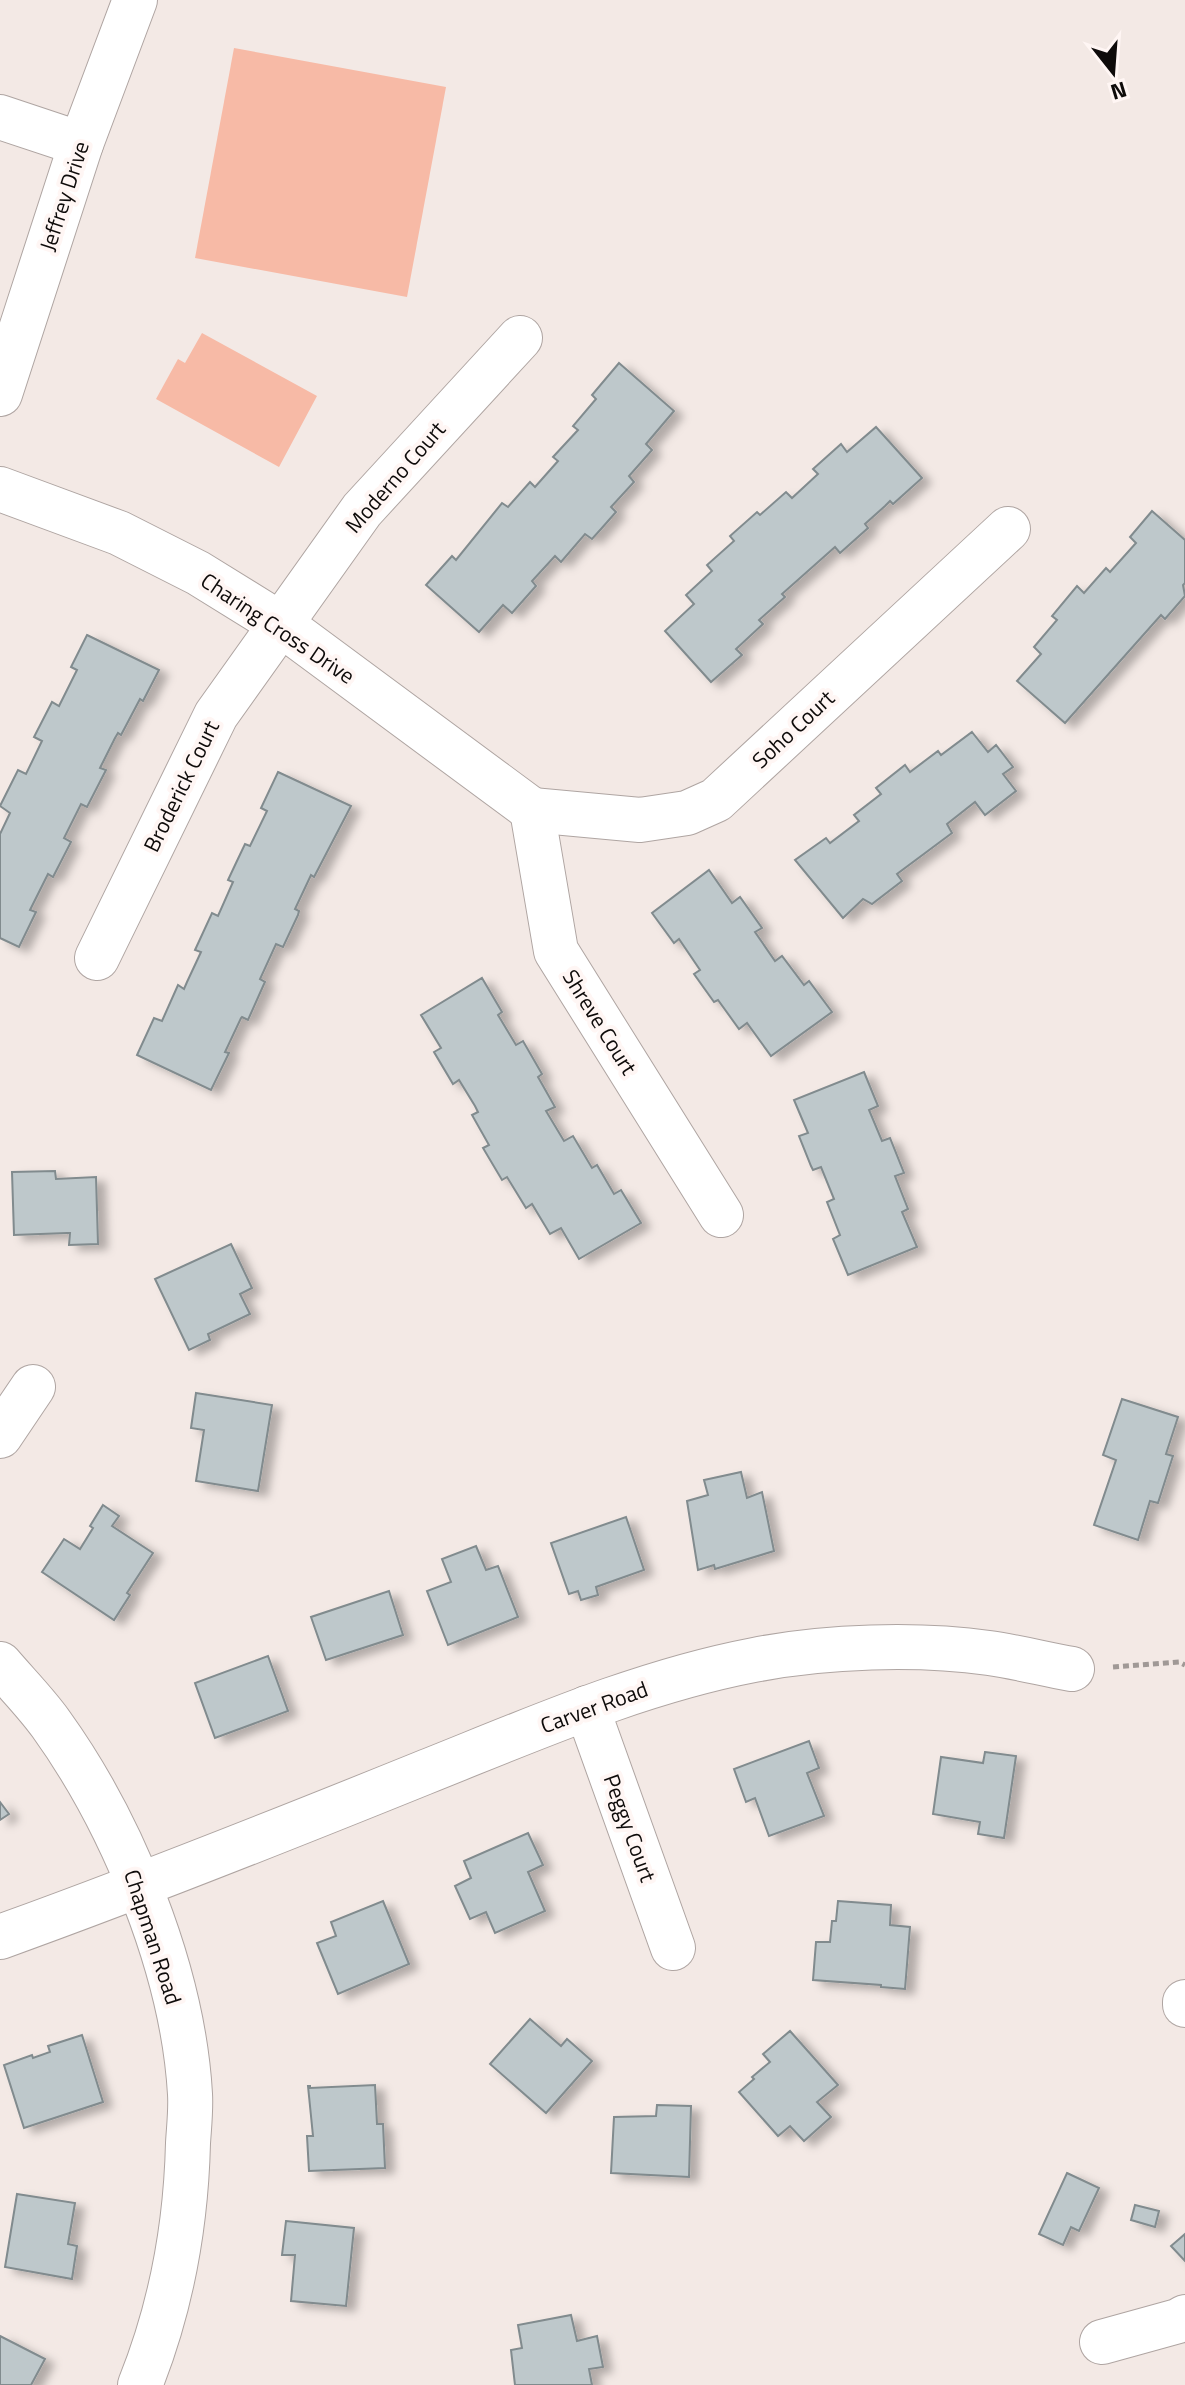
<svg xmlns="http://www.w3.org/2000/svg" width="1185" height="2385" viewBox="0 0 1185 2385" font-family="'Titillium Web',sans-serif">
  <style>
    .green { fill: #f7baa6 }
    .building { fill: #bec8cb; stroke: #818b8e; stroke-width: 2; filter: url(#shadow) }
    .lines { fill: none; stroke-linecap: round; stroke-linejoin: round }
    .minor-casing { stroke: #afa5a2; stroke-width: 46 }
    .path { stroke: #a09996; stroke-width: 5; stroke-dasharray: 6 4; stroke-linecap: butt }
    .minor { stroke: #fff; stroke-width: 44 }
    .labels { text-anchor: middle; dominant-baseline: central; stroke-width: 8; stroke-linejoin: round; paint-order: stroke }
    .street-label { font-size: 22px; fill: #0e0b0a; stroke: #fff6f4 }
  </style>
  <defs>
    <filter id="shadow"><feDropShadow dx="9" dy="5" stdDeviation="4" flood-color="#0004"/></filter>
  </defs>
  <rect width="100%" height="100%" fill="#f3e9e5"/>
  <g class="green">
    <polygon points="234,48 446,87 407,297 195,258"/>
    <polygon points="202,333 317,396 279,467 156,399 178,359 185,363"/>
  </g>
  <g class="building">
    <polygon points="619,363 674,411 646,444 652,450 629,476 634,482 611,507 616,512 601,529 592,539 585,534 561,562 555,556 532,581 536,586 512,613 503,605 479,632 426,585 452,556 456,560 502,503 508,507 530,482 535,487 558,461 553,457 578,430 573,426 596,399 592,395"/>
    <polygon points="876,427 922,478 893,504 890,501 885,506 865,524 868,528 840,553 835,547 782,594 785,597 759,620 763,624 736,649 742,655 711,682 665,631 694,604 686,595 712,571 707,565 734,541 730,536 757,512 760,515 786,492 792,498 818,474 813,469 841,444 847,452"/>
    <polygon points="1152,511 1185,540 1185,583 1183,585 1185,596 1165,619 1161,615 1065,723 1017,681 1041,654 1034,647 1057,620 1052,616 1077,586 1084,593 1106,568 1110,572 1136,543 1130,537"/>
    <polygon points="87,635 159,670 143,701 140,699 121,735 118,733 115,738 100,768 106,770 87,807 81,804 64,838 71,842 53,877 48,874 30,910 36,912 19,947 0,938 0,834 10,813 0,806 18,770 26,774 42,741 34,737 52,702 59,706 77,670 71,667"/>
    <polygon points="972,732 988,752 996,745 1013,767 1003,774 1016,791 985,815 975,802 947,824 952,833 897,874 902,881 872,904 863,899 843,918 795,860 826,838 830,843 859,821 854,815 881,794 876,788 905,765 910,772 938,751 941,755"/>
    <polygon points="278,772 351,806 314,877 311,875 295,909 299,911 298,915 283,947 276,944 260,979 265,982 264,984 248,1020 242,1017 241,1018 225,1052 229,1053 211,1090 137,1055 154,1018 162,1021 178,985 184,989 187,982 201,952 195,950 212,913 218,916 233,882 228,880 236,863 245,844 250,846 267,811 261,808"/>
    <polygon points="709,870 732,903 740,897 762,928 755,932 775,961 782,956 804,985 809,981 832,1012 771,1056 747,1023 739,1029 718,1000 714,1002 694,974 700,970 679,939 674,943 652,913"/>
    <polygon points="482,978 502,1012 498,1015 516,1045 523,1041 542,1074 538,1077 555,1107 546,1111 564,1141 573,1136 592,1168 597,1165 614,1194 621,1190 641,1223 579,1259 561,1228 550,1234 532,1204 526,1208 507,1177 502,1180 483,1148 489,1145 472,1115 478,1112 475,1106 459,1080 453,1084 434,1052 441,1048 421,1015"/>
    <polygon points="864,1072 878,1106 869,1110 882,1141 890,1138 904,1173 895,1176 908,1209 902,1212 917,1247 848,1275 833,1239 840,1235 827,1202 834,1199 821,1167 813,1170 811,1166 799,1136 808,1133 794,1100"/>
    <polygon points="55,1171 56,1179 96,1177 98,1244 69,1245 70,1233 67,1233 14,1235 12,1172"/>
    <polygon points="231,1244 252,1288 240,1294 250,1314 208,1334 210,1340 189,1350 155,1279"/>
    <polygon points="196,1393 272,1405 258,1491 196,1481 204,1430 191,1428"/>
    <polygon points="1122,1399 1178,1417 1166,1454 1173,1456 1172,1459 1158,1503 1150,1501 1138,1540 1094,1525 1116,1460 1103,1455"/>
    <polygon points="741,1472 747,1498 762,1492 774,1551 715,1569 714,1565 698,1570 687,1501 708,1495 704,1480"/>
    <polygon points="103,1505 119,1516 112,1526 153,1553 127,1593 130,1595 114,1620 42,1572 64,1539 80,1549 93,1528 90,1526"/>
    <polygon points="626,1517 644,1570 596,1587 598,1595 581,1600 578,1591 569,1594 551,1543"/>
    <polygon points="476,1546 486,1570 498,1566 518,1617 448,1645 427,1591 451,1582 442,1559"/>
    <polygon points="389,1591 403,1635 326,1660 311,1617"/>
    <polygon points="268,1656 288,1711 215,1738 195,1683"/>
    <polygon points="809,1741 819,1768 807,1773 824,1816 769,1836 755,1798 746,1802 734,1769"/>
    <polygon points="985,1752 1016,1756 1004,1838 978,1834 980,1822 933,1814 941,1757 983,1763"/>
    <polygon points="0,1802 9,1814 0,1820"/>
    <polygon points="528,1833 543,1865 528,1872 545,1911 495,1933 486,1912 470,1919 455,1886 471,1878 464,1861"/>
    <polygon points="383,1901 409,1964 338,1994 317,1943 336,1936 331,1922"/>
    <polygon points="838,1901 891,1905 890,1925 910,1927 905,1989 881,1987 881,1985 813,1980 816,1942 830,1942 832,1921 836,1921"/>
    <polygon points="530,2019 561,2046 567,2039 592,2061 546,2113 490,2064"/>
    <polygon points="790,2031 838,2085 817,2102 831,2117 804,2141 790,2126 778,2136 739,2092 754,2079 752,2077 770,2062 763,2054"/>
    <polygon points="82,2035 103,2102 24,2128 4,2065 32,2055 33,2058 50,2052 48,2046"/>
    <polygon points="375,2085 377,2124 383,2124 385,2168 309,2171 307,2136 313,2136 308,2086 310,2086 310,2088"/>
    <polygon points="657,2105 691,2106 689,2177 611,2173 614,2117 656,2116"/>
    <polygon points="1067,2173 1099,2188 1079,2231 1071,2227 1063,2245 1039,2234"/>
    <polygon points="17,2194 75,2203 68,2244 77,2246 72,2279 5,2267"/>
    <polygon points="1135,2205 1159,2211 1155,2227 1131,2220"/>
    <polygon points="286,2221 354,2228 346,2306 291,2301 295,2255 282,2255"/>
    <polygon points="1185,2234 1185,2261 1171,2246"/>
    <polygon points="571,2315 577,2341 597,2336 603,2367 589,2369 592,2385 515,2385 511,2350 522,2348 518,2325"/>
    <polygon points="0,2336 45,2359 31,2385 0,2385"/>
  </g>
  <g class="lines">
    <g class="minor-casing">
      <g id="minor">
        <polyline points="0,117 81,144"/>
        <polyline points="0,394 81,144 135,0"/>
        <polyline points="0,489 119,533 198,573 282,625 532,810"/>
        <polyline points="532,810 640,820 687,813 716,800 1008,529"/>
        <polyline points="532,810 556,951 721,1215"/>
        <polyline points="97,958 216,715 362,510 520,338"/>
        <polyline points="0,1436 33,1387"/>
        <path d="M0,1664C17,1684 36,1703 51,1724C123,1824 183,1971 190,2094C191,2110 189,2127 188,2143C186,2226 171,2308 140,2385"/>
        <polyline points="587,1708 673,1948"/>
        <path d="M0,1937C142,1886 282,1830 423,1773C531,1730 639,1682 754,1660C825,1646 917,1643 989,1653C1017,1657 1044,1664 1072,1669"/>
        <polyline points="1185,2002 1185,2005"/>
        <polyline points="1102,2342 1178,2321 1185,2317"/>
      </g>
    </g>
    <polyline class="path" points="1113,1667 1179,1662 1185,1665"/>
    <use href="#minor" class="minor"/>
  </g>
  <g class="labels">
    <g class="street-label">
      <text transform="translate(64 196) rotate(-72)">Jeffrey Drive</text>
      <text transform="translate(395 477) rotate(-49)">Moderno Court</text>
      <text transform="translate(278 628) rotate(34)">Charing Cross Drive</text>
      <text transform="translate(793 729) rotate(-43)">Soho Court</text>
      <text transform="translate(181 786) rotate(-64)">Broderick Court</text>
      <text transform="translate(600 1022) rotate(58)">Shreve Court</text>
      <text transform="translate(594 1707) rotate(-20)">Carver Road</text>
      <text transform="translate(630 1828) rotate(70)">Peggy Court</text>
      <text transform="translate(153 1937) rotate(72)">Chapman Road</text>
    </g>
  </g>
  <g transform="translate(1113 72) rotate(163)" stroke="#fff6f4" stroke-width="6" paint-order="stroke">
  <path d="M0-6L14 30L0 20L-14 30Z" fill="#0e0b0a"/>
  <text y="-12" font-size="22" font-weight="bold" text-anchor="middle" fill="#0e0b0a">N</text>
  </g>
</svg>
